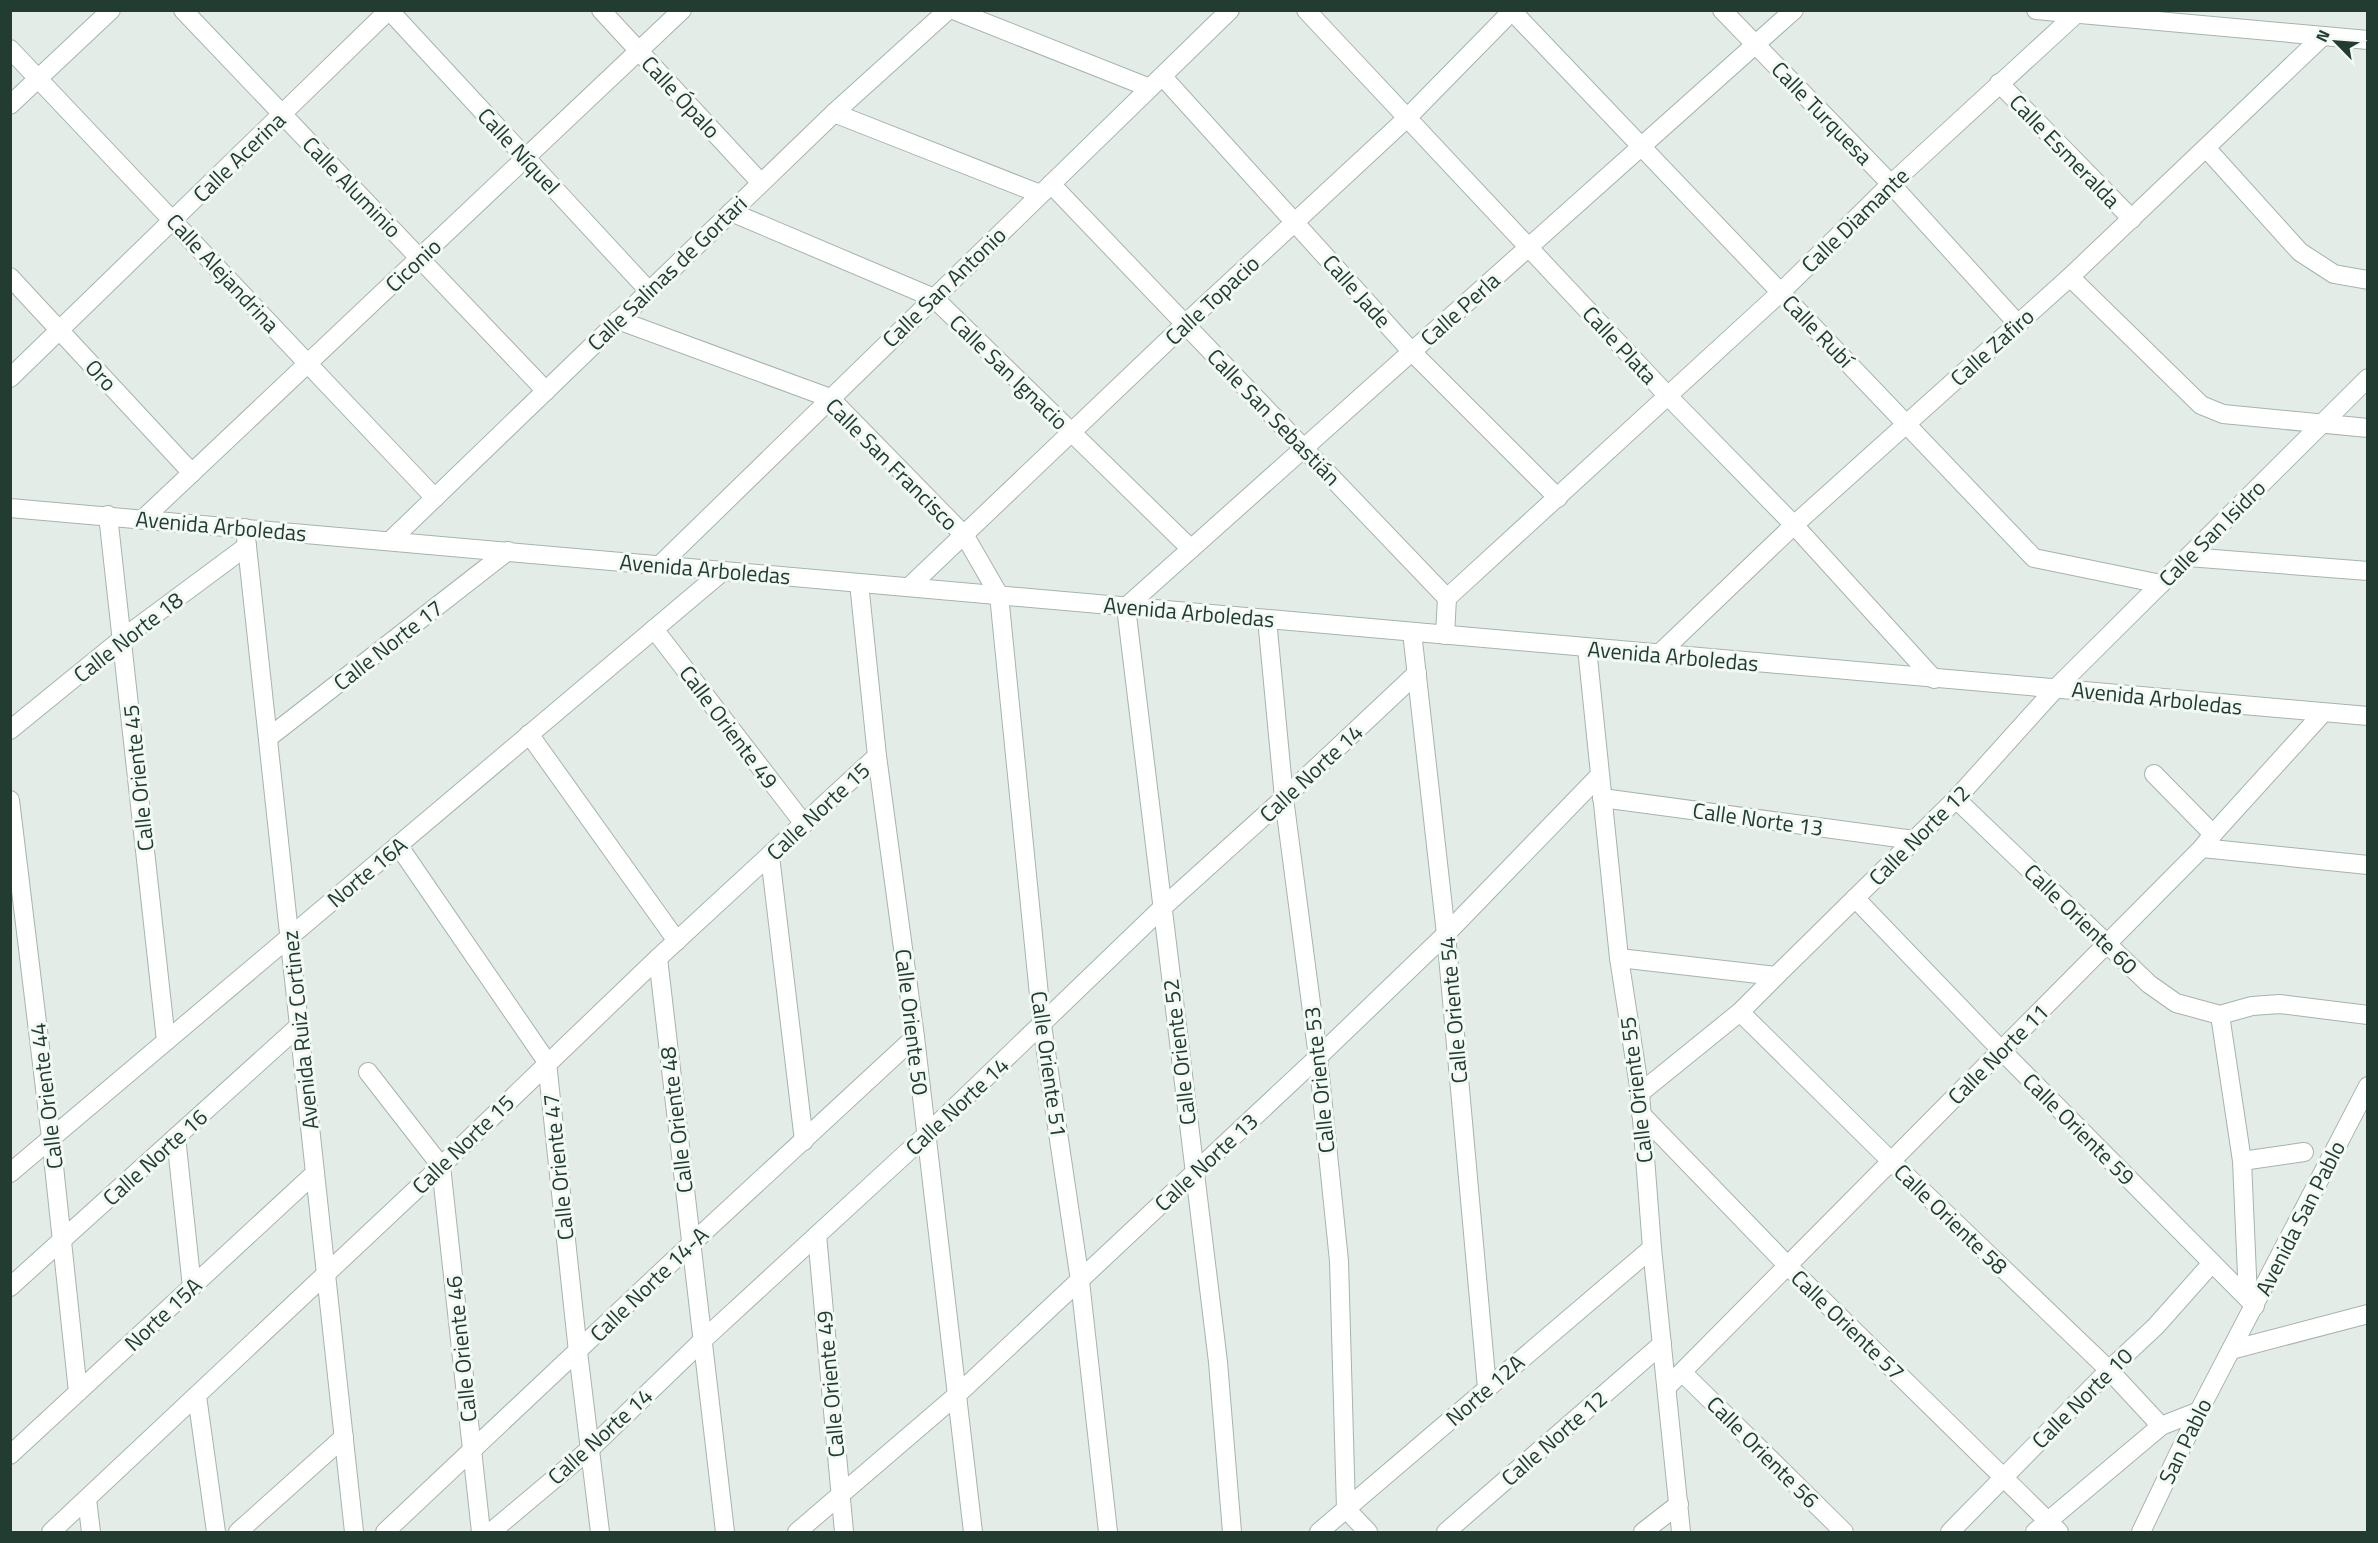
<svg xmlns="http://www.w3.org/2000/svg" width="2378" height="1543" viewBox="0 0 2378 1543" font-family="'Titillium Web',sans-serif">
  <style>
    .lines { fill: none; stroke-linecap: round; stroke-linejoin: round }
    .minor-casing { stroke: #a6b4ac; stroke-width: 20 }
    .minor { stroke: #fff; stroke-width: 18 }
    .labels { text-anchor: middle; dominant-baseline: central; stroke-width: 6; stroke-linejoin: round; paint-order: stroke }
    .street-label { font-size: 22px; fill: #233c31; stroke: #f3f9f5 }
  </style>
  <rect width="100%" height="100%" fill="#e3ece6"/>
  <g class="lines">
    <g class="minor-casing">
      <g id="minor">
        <polyline points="183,10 546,391"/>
        <polyline points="389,10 649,291"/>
        <polyline points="601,10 761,183"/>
        <polyline points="953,10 1150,88"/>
        <polyline points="1306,10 1668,396 1794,525 1934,679"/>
        <polyline points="1722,10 1891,184 2017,323"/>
        <polyline points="2036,10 2368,40"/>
        <polyline points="1512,11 2034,558 2161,584"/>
        <polyline points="10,49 435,498"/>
        <polyline points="1163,77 1412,352 1558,498"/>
        <polyline points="1999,83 2132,219"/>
        <polyline points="10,105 111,10"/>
        <polyline points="834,113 1040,194"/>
        <polyline points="2207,149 2300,252 2334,274 2368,280"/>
        <polyline points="1051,184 1447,598"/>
        <polyline points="731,212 934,298 1191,549"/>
        <polyline points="10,277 192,473"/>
        <polyline points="2070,277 2201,405 2223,414 2368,428"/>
        <polyline points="618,320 830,398 965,536 999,595 1042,1025 1080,1281 1108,1532"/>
        <polyline points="10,378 389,10"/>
        <polyline points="10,508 2368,716"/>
        <polyline points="108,515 166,1041"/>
        <polyline points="143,519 682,10"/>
        <polyline points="245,528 354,1532"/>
        <polyline points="390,541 834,113 948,10"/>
        <polyline points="2188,557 2368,571"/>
        <polyline points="660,565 1230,10"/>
        <polyline points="859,583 877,756 915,1037 973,1532"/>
        <polyline points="909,587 1185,324 1407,118 1513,10"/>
        <polyline points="1447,598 1780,293 1891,184 2076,14"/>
        <polyline points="1267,619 1284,798 1318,1057 1339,1261 1346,1509 1368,1532"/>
        <polyline points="654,629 804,824"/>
        <polyline points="1412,632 1446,934 1487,1388"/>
        <polyline points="1445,635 1447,598"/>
        <polyline points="1587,648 1619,958 1640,1093 1652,1248 1681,1532"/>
        <polyline points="1659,654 1794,525 2070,277 2323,36"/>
        <polyline points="10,730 123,638 247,546"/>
        <polyline points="529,734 677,941"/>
        <polyline points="268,738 508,551"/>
        <polyline points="2154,774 2213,834"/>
        <polyline points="1602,798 1914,840"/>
        <polyline points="1956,799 2149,984 2176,1003 2220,1015 2252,1006 2280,1004 2368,1015"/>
        <polyline points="10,800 51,1138 78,1392"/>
        <polyline points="398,845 547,1062 578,1352 600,1532"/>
        <polyline points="2202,848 2368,865"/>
        <polyline points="770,856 804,1141"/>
        <polyline points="1855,898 2001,1050 2255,1306"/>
        <path d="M658,958C680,1150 704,1341 725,1532"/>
        <polyline points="1619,958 1776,976"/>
        <polyline points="1740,1012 1892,1162 2109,1370 2161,1426"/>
        <polyline points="2220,1015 2242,1161 2248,1298"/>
        <polyline points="368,1072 441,1166 481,1532"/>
        <polyline points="1640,1093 1740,1012 1776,976 1956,799 2056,688 2368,378"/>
        <polyline points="1641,1114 1788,1266 2059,1532"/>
        <polyline points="176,1137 192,1287"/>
        <polyline points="2242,1161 2304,1152"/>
        <polyline points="10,1173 723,571"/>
        <polyline points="817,1235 844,1532"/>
        <polyline points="10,1287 299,1026"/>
        <polyline points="2231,1350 2368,1314"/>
        <polyline points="1682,1372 1844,1532"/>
        <polyline points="1667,1387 2202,848 2213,834 2322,714"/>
        <polyline points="197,1396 216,1532"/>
        <polyline points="10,1455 315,1173"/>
        <polyline points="87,1499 91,1532"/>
        <polyline points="51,1532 441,1166 658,958 877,756"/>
        <polyline points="238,1532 344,1437"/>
        <polyline points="385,1532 691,1244 915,1037"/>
        <polyline points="491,1532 591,1448 704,1339 926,1135 1162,908 1284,798 1417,673"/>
        <polyline points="797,1532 958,1394 1318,1057 1446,934 1599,776"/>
        <polyline points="1232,1532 1218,1362 1126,607 1794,10"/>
        <polyline points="1319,1532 1652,1248"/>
        <polyline points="1446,1532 1662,1344"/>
        <polyline points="1643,1532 1679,1504"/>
        <polyline points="1950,1532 2109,1370 2156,1326 2212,1263"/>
        <polyline points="2035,1532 2161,1426 2199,1411"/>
        <polyline points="2141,1532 2199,1411 2368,1086"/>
      </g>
    </g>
    <use href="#minor" class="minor"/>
  </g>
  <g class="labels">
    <g class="street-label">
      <text transform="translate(681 97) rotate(47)">Calle Ópalo</text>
      <text transform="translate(1822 113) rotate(46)">Calle Turquesa</text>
      <text transform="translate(519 151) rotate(47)">Calle Níquel</text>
      <text transform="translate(2065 151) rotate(46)">Calle Esmeralda</text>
      <text transform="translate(239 157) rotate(-44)">Calle Acerina</text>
      <text transform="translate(352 187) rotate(46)">Calle Aluminio</text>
      <text transform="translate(1855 220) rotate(-44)">Calle Diamante</text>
      <text transform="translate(413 265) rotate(-43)">Ciconio</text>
      <text transform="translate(223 273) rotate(47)">Calle Alejandrina</text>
      <text transform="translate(667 273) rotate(-44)">Calle Salinas de Gortari</text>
      <text transform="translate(944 287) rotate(-44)">Calle San Antonio</text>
      <text transform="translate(1357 291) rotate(48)">Calle Jade</text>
      <text transform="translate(1212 300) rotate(-43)">Calle Topacio</text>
      <text transform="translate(1460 309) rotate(-42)">Calle Perla</text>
      <text transform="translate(1818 331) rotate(46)">Calle Rubí</text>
      <text transform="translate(1620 345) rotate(47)">Calle Plata</text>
      <text transform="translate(1992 347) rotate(-42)">Calle Zafiro</text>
      <text transform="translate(1009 372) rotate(44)">Calle San Ignacio</text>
      <text transform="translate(101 375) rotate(47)">Oro</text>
      <text transform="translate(1274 417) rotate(46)">Calle San Sebastián</text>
      <text transform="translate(892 464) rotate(45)">Calle San Francisco</text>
      <text transform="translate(221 526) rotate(5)">Avenida Arboledas</text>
      <text transform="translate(2212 533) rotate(-45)">Calle San Isidro</text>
      <text transform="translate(705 569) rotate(5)">Avenida Arboledas</text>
      <text transform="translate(1189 612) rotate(5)">Avenida Arboledas</text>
      <text transform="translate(128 637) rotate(-38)">Calle Norte 18</text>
      <text transform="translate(388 645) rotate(-38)">Calle Norte 17</text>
      <text transform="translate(1673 656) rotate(5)">Avenida Arboledas</text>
      <text transform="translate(2157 698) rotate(6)">Avenida Arboledas</text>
      <text transform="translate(729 727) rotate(53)">Calle Oriente 49</text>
      <text transform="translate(1311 773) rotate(-43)">Calle Norte 14</text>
      <text transform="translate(138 778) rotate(-96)">Calle Oriente 45</text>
      <text transform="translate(818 811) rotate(-43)">Calle Norte 15</text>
      <text transform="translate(1758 819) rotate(8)">Calle Norte 13</text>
      <text transform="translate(1919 835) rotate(-45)">Calle Norte 12</text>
      <text transform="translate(367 872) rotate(-40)">Norte 16A</text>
      <text transform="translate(2081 919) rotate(44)">Calle Oriente 60</text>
      <text transform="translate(1453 1010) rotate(-95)">Calle Oriente 54</text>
      <text transform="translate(912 1022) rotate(83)">Calle Oriente 50</text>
      <text transform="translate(300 1030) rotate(-96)">Avenida Ruiz Cortinez</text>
      <text transform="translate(1179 1052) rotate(-97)">Calle Oriente 52</text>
      <text transform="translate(1998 1054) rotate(-45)">Calle Norte 11</text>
      <text transform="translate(1049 1064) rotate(82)">Calle Oriente 51</text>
      <text transform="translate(1319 1080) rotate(-96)">Calle Oriente 53</text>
      <text transform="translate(1636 1090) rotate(-97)">Calle Oriente 55</text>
      <text transform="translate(46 1096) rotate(-97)">Calle Oriente 44</text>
      <text transform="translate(957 1106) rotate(-43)">Calle Norte 14</text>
      <text transform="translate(676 1120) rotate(-97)">Calle Oriente 48</text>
      <text transform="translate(2079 1129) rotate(45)">Calle Oriente 59</text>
      <text transform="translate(463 1144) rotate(-44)">Calle Norte 15</text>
      <text transform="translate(155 1157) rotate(-42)">Calle Norte 16</text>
      <text transform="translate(1206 1162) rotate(-43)">Calle Norte 13</text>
      <text transform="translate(558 1167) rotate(-96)">Calle Oriente 47</text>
      <text transform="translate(2300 1218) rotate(-63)">Avenida San Pablo</text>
      <text transform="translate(1951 1219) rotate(44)">Calle Oriente 58</text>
      <text transform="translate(649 1284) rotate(-44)">Calle Norte 14-A</text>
      <text transform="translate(163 1314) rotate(-43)">Norte 15A</text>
      <text transform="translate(1848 1325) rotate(44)">Calle Oriente 57</text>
      <text transform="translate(461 1349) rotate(-96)">Calle Oriente 46</text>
      <text transform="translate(830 1384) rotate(-95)">Calle Oriente 49</text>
      <text transform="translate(1485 1390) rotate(-41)">Norte 12A</text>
      <text transform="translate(2082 1398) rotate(-45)">Calle Norte 10</text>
      <text transform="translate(600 1436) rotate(-42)">Calle Norte 14</text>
      <text transform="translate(1554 1438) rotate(-41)">Calle Norte 12</text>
      <text transform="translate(2185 1441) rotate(-64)">San Pablo</text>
      <text transform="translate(1763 1452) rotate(45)">Calle Oriente 56</text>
    </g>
  </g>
  <rect width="2378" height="1543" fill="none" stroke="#233c31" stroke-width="24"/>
  <g transform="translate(2336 42) rotate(295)" stroke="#f3f9f5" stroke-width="4.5" paint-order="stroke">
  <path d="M0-4.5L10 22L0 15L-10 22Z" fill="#233c31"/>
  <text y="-9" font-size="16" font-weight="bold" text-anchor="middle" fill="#233c31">N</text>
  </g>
</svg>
